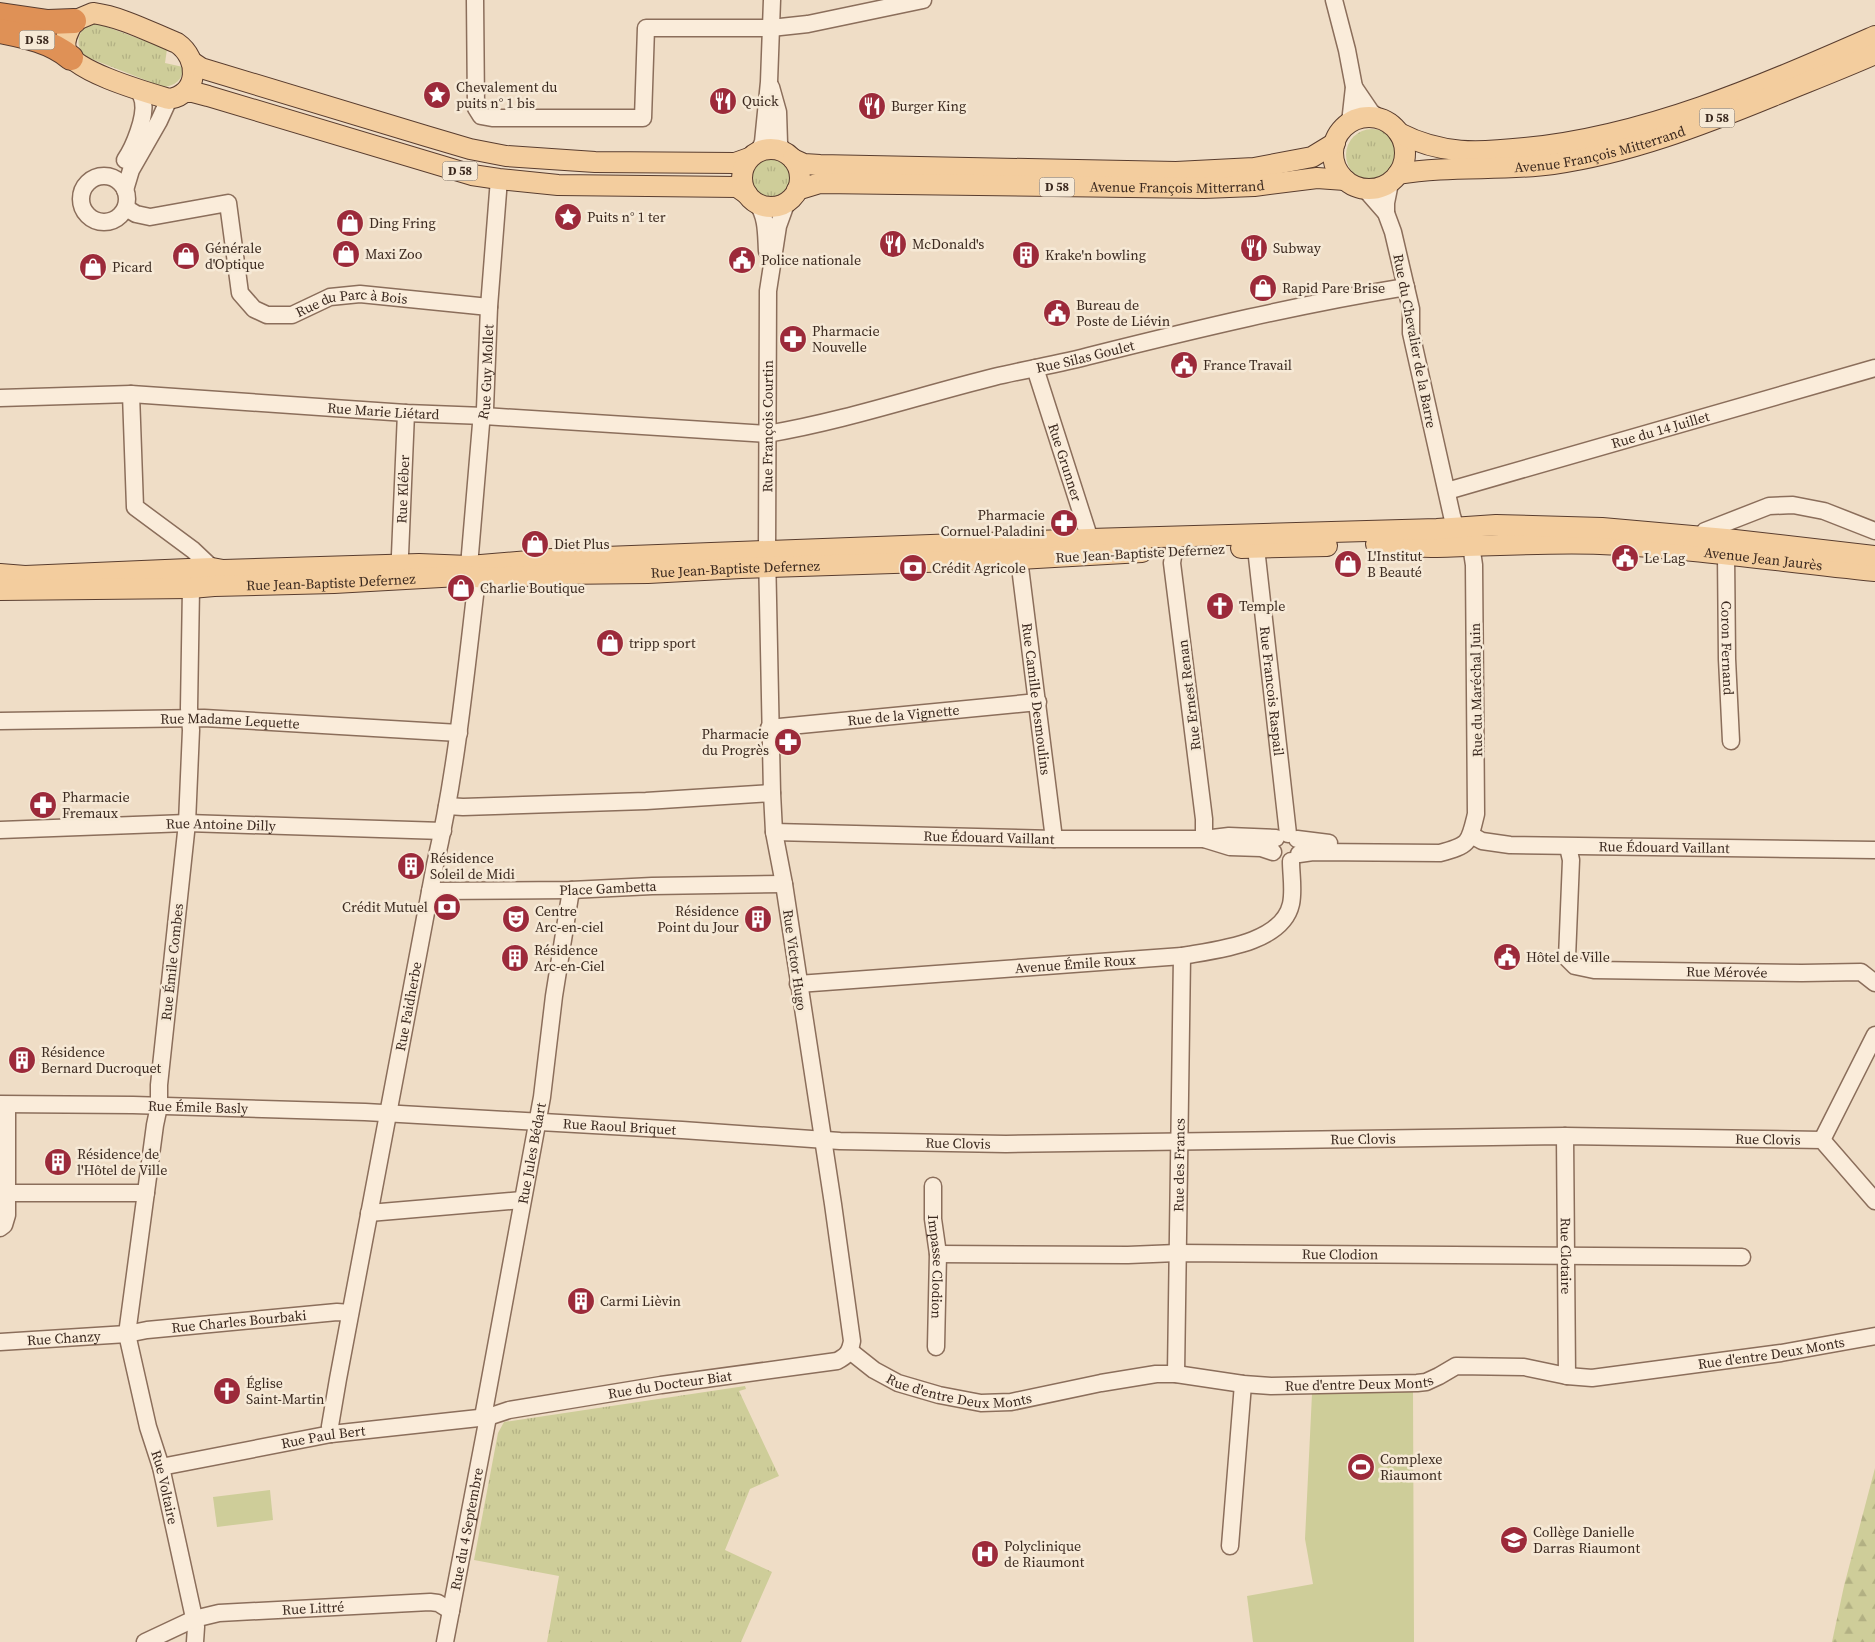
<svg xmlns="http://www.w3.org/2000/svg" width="1875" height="1642" viewBox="0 0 1875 1642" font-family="'Source Serif 4',serif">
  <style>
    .grass { fill: url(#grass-tufts) }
    .forest { fill: url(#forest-firs) }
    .pitch { fill: #cecd99 }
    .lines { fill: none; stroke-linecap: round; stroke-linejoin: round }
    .minor-casing { stroke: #8b6e5b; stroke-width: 19 }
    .major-casing { stroke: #593d2f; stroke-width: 22 }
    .highway-casing { stroke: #593d2f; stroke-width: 26 }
    .minor { stroke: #faecda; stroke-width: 16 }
    .major { stroke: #f3cd9e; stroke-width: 20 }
    .highway { stroke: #df9156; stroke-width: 24 }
    .labels { text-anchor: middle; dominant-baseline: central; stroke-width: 5; stroke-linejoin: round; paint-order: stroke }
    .shield { fill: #f6e9d6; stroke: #736356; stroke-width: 1 }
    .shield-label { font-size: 12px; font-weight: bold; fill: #3b291f }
    .poi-label { font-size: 14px; fill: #3b291f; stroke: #f6e9d6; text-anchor: start }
    .street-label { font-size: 14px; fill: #3b291f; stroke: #f6e9d6 }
  </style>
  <defs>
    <pattern id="grass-tufts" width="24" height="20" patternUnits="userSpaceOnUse" patternTransform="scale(1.25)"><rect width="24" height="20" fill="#cecd99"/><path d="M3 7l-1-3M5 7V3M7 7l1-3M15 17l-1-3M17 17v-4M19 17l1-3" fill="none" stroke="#b2b083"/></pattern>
    <pattern id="forest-firs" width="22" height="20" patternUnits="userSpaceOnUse" patternTransform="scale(1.25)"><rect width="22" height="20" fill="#cecd99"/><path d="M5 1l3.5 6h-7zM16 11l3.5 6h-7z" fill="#b2b083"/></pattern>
  </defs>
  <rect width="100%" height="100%" fill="#efddc6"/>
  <g class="grass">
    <path d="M92,24H99L167,49L165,63L183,67C183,80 175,86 163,87L84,56C75,44 77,29 92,24Z"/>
    <circle cx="1372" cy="155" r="26"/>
    <circle cx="771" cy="177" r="20"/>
    <polygon points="745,1386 746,1389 739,1391 779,1476 750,1489 725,1550 772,1572 741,1642 547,1642 559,1576 474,1560 498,1433 504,1422"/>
  </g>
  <polygon class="forest" points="1875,1468 1875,1642 1832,1642 1844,1586"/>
  <g class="pitch">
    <polygon points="1413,1391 1414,1642 1253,1642 1247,1596 1313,1584 1305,1539 1312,1394"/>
    <polygon points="270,1490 273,1520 217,1527 213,1497"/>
  </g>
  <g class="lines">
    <g class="minor-casing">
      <g id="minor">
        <polyline points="475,0 476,108 481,116 492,118 643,118 646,28 771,28 808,24 923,0"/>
        <polyline points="1334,0 1347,50 1354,87 1350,123"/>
        <polyline points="771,87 778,112 779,143 782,151"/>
        <polyline points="1354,87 1371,112 1380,119"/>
        <polyline points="759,151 763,142 769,82 772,0"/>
        <path d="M125,160C134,147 146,117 143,101C142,97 140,93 139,90"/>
        <circle cx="104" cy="199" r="23"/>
        <polyline points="125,190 131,170 159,121 169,99"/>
        <path d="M757,203C767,217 766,234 767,251"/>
        <path id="s1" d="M126,208L136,214L150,217L228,203L240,293L254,309L267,315H292L330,297L360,294L489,307"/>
        <polyline points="1386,213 1386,203 1390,183"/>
        <path id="s2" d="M1035,368L1093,549"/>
        <polyline points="131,394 135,507 193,550 212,568"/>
        <path id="s3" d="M0,398L131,394L406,413L484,416L767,434C844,421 918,396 994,377C1027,369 1060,364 1093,355C1197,329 1301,304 1406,287"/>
        <path id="s4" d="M1447,491L1875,368"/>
        <polyline points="1703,538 1705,531 1769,506 1793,505 1824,511 1875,531"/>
        <path id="s5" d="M1256,548L1288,834"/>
        <path id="s6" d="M1726,554L1727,659L1731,741"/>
        <path id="s7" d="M1019,559L1054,839"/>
        <path id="s8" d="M401,564L400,555L406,413"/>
        <path id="s9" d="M191,588L189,708L191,730L187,823L159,1085V1106L155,1125L127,1334L148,1427L161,1467L196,1627L195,1642"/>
        <path id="s10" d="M0,721L204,718L459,733"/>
        <path id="s11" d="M769,728L1038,702"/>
        <polyline points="447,806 463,807 646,801 772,793"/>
        <path id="s12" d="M0,830L187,823L443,831"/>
        <path id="s13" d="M774,832L1054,839H1204V819L1172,563L1174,550"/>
        <path id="s14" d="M1471,835L1482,841L1510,845L1875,850"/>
        <polyline points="1297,839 1329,843"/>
        <path id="s15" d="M1568,847L1571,860L1567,958L1575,966L1594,970L1802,973L1861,972L1875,983"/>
        <polyline points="1273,852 1261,848 1230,847 1204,839 1229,836 1276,838"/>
        <path d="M1299,854L1313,852L1440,853C1470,845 1469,843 1476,814L1474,565L1471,545L1456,528L1452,516L1411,333V309L1393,232L1386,213L1365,189"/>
        <path id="s16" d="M430,891L571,890L652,886L784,884"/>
        <path id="s17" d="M798,984L1182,956C1215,950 1282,944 1291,904C1294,890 1291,875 1291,861"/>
        <path id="s18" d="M0,1104L133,1105L365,1112L682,1130L840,1141L1006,1144L1565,1136L1822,1140L1875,1201"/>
        <path id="s19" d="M1565,1136L1567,1376"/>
        <polyline points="1822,1140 1875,1035"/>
        <path id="s20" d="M933,1186V1219L938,1254L936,1347"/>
        <polyline points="8,1193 146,1193"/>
        <polyline points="369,1213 522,1200"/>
        <polyline points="0,1228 4,1225 7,1215 7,1105"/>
        <path id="s21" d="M938,1254L1128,1255L1177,1253L1742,1257"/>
        <path id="s22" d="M0,1342L127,1334L147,1330L337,1312L350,1313"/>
        <path id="s23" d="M850,1351L874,1370L898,1383L939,1395L981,1403L1011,1402L1101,1383L1156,1374H1176L1243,1384L1271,1386L1417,1383L1426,1382L1439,1376L1456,1366L1524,1367L1567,1376L1592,1378L1781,1353L1875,1336"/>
        <path id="s24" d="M1176,1374L1182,956"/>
        <path id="s25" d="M483,1417L542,1097L554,996L571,890"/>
        <path id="s26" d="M331,1434L330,1426L338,1379L435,865C456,774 465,680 476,587V578L469,566L481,424L485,409L489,307L499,179"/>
        <path id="s27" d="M161,1467L331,1434L488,1417L509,1410L661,1385L837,1361C847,1356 850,1352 852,1341L833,1204L784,884L774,832L772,793L767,552L768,291L778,226L787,201"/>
        <polyline points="1230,1546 1243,1384"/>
        <path id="s28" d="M145,1642L194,1619L219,1613L430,1602L438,1603L451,1611"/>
        <path id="s29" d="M445,1642L488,1417"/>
      </g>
    </g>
    <g class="major-casing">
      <g id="major">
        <path d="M93,13C122,17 150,32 177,43C200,59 199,94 169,99C149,93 71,71 66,50C63,40 69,30 74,21Z"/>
        <polyline points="192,62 201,68 426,136 470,149 506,156 595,162 735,163 749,158"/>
        <polyline points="186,92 193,92 208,96 472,175 499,179 558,185 737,187 747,194"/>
        <circle cx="1369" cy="153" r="36"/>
        <path d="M1399,133C1442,155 1478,153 1525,148C1648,136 1763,85 1875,36"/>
        <circle cx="771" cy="178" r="29"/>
        <polyline points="793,159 804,164 820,165 1176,172 1254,168 1312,157 1335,143"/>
        <path id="s30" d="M1398,174C1450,165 1502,171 1553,164C1630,153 1702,125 1773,96C1807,82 1841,69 1875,54"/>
        <path id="s31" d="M797,190L820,183L1204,188L1254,186L1317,178L1345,180"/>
        <path id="s32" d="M1376,544C1397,544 1416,547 1437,547C1491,546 1545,542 1600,544C1692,548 1783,562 1875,571"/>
        <polyline points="1241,548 1327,546"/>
        <polyline points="0,574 25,576 212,568 223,570 419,564 469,566 552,559 1090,539 1437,529 1496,525 1602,528 1726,539 1875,556"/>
        <path id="s33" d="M0,590L191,588L214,586L334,583L459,576L490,578L557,574L648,573L741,568L1019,559L1142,552"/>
      </g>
    </g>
    <g class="highway-casing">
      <g id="highway">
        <polyline points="0,15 48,22 74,21"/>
        <path d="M0,31C25,36 51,41 71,58"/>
      </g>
    </g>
    <use href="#minor" class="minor"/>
    <use href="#major" class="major"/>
    <use href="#highway" class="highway"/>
  </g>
  <defs>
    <g id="sight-disc" transform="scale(1.4375)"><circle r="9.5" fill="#9c2a3a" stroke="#f6e9d6"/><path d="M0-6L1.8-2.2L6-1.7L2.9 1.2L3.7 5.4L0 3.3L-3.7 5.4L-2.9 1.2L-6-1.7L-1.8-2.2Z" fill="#fff"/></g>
    <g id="restaurant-disc" transform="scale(1.4375)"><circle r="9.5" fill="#9c2a3a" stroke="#f6e9d6"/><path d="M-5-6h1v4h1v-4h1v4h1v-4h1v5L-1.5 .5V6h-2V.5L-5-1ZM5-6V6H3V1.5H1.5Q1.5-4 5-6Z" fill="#fff"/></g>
    <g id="shop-disc" transform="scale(1.4375)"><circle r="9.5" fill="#9c2a3a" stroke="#f6e9d6"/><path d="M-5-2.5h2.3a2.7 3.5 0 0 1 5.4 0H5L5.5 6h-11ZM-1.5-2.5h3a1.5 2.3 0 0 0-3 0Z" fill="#fff"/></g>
    <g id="building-disc" transform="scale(1.4375)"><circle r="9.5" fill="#9c2a3a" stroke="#f6e9d6"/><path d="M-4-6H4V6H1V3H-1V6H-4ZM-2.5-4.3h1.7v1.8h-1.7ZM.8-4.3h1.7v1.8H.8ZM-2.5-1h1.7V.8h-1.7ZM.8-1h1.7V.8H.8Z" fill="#fff"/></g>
    <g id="civic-disc" transform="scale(1.4375)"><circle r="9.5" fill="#9c2a3a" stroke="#f6e9d6"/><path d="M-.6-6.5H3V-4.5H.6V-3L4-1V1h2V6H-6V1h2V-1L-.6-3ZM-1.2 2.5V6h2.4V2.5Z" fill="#fff"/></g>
    <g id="pharmacy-disc" transform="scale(1.4375)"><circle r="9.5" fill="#9c2a3a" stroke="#f6e9d6"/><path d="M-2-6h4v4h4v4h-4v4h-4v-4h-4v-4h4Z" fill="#fff"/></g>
    <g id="bank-disc" transform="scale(1.4375)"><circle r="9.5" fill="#9c2a3a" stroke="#f6e9d6"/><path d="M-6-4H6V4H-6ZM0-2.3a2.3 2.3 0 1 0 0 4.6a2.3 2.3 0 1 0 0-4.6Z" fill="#fff"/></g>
    <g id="church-disc" transform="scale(1.4375)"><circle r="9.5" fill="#9c2a3a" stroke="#f6e9d6"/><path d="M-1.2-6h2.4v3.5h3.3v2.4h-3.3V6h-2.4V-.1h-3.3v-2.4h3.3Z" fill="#fff"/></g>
    <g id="theatre-disc" transform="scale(1.4375)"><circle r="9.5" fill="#9c2a3a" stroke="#f6e9d6"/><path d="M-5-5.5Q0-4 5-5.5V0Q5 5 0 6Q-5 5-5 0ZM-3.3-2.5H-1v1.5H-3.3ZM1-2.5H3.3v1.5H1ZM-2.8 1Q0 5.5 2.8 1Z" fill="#fff"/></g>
    <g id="stadium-disc" transform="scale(1.4375)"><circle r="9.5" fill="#9c2a3a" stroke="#f6e9d6"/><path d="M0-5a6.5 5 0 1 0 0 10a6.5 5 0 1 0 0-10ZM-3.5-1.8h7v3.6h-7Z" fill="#fff"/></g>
    <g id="school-disc" transform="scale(1.4375)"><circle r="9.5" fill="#9c2a3a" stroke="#f6e9d6"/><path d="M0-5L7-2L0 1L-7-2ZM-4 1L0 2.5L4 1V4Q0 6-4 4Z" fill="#fff"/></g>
    <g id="hospital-disc" transform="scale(1.4375)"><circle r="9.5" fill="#9c2a3a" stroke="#f6e9d6"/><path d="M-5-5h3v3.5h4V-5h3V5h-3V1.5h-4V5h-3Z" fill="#fff"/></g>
  </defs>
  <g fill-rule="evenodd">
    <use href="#sight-disc" x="437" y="95"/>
    <use href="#restaurant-disc" x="723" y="101"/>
    <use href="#restaurant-disc" x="872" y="106"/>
    <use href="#sight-disc" x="568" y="217"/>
    <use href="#shop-disc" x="350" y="223"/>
    <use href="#restaurant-disc" x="893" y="244"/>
    <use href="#restaurant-disc" x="1254" y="248"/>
    <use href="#shop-disc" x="346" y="254"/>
    <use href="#building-disc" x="1026" y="255"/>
    <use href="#shop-disc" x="186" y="256"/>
    <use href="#civic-disc" x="742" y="260"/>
    <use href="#shop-disc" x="93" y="267"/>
    <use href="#shop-disc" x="1263" y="288"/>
    <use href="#civic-disc" x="1057" y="313"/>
    <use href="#pharmacy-disc" x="793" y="339"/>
    <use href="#civic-disc" x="1184" y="365"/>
    <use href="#pharmacy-disc" x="1064" y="523"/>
    <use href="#shop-disc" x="535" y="544"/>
    <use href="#civic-disc" x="1625" y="558"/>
    <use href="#shop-disc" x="1348" y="564"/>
    <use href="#bank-disc" x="913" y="568"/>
    <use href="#shop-disc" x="461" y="588"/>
    <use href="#church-disc" x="1220" y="606"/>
    <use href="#shop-disc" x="610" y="643"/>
    <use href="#pharmacy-disc" x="788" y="742"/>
    <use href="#pharmacy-disc" x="43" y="805"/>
    <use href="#building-disc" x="411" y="866"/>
    <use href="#bank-disc" x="447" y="907"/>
    <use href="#theatre-disc" x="516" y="919"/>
    <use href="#building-disc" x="758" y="919"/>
    <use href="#civic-disc" x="1507" y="957"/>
    <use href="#building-disc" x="515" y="958"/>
    <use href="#building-disc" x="22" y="1060"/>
    <use href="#building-disc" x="58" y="1162"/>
    <use href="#building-disc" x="581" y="1301"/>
    <use href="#church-disc" x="227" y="1391"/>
    <use href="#stadium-disc" x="1361" y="1467"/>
    <use href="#school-disc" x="1514" y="1540"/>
    <use href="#hospital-disc" x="985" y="1554"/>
  </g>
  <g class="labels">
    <g class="shield">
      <rect x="19.5" y="30.5" width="35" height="19" rx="4"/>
      <rect x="1699.5" y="108.5" width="35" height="19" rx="4"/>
      <rect x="442.5" y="161.5" width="35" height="19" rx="4"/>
      <rect x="1039.5" y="177.5" width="35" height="19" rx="4"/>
    </g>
    <g class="shield-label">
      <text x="37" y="40">D 58</text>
      <text x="1717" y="118">D 58</text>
      <text x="460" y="171">D 58</text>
      <text x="1057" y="187">D 58</text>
    </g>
    <g class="poi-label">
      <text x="456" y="87">Chevalement du<tspan x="456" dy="16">puits n° 1 bis</tspan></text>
      <text x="742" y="101">Quick</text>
      <text x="891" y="106">Burger King</text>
      <text x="587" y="217">Puits n° 1 ter</text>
      <text x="369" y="223">Ding Fring</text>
      <text x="912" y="244">McDonald's</text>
      <text x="205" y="248">Générale<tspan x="205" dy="16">d'Optique</tspan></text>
      <text x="1273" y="248">Subway</text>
      <text x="365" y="254">Maxi Zoo</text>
      <text x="1045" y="255">Krake'n bowling</text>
      <text x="761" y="260">Police nationale</text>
      <text x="112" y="267">Picard</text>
      <text x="1282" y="288">Rapid Pare Brise</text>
      <text x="1076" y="305">Bureau de<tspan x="1076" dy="16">Poste de Liévin</tspan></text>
      <text x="812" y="331">Pharmacie<tspan x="812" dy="16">Nouvelle</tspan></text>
      <text x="1203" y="365">France Travail</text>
      <text x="1045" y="515" text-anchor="end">Pharmacie<tspan x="1045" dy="16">Cornuel Paladini</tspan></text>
      <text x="554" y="544">Diet Plus</text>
      <text x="1367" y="556">L'Institut<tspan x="1367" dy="16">B Beauté</tspan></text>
      <text x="1644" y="558">Le Lag</text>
      <text x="932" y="568">Crédit Agricole</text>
      <text x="480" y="588">Charlie Boutique</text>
      <text x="1239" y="606">Temple</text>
      <text x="629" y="643">tripp sport</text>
      <text x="769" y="734" text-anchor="end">Pharmacie<tspan x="769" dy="16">du Progrès</tspan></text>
      <text x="62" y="797">Pharmacie<tspan x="62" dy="16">Fremaux</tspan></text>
      <text x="430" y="858">Résidence<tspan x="430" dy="16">Soleil de Midi</tspan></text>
      <text x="428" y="907" text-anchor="end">Crédit Mutuel</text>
      <text x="535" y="911">Centre<tspan x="535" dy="16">Arc-en-ciel</tspan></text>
      <text x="739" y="911" text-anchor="end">Résidence<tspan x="739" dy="16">Point du Jour</tspan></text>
      <text x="534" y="950">Résidence<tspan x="534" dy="16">Arc-en-Ciel</tspan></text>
      <text x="1526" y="957">Hôtel de Ville</text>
      <text x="41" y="1052">Résidence<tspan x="41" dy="16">Bernard Ducroquet</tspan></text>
      <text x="77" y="1154">Résidence de<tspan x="77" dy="16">l'Hôtel de Ville</tspan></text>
      <text x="600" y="1301">Carmi Lièvin</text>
      <text x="246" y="1383">Église<tspan x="246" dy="16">Saint-Martin</tspan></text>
      <text x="1380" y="1459">Complexe<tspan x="1380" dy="16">Riaumont</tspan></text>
      <text x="1533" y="1532">Collège Danielle<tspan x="1533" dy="16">Darras Riaumont</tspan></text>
      <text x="1004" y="1546">Polyclinique<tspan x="1004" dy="16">de Riaumont</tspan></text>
    </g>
    <g class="street-label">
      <text stroke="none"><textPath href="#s30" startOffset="204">Avenue François Mitterrand</textPath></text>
      <text stroke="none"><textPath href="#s31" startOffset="381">Avenue François Mitterrand</textPath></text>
      <text stroke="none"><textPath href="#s1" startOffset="319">Rue du Parc à Bois</textPath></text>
      <text transform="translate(1415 341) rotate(79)">Rue du Chevalier de la Barre</text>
      <text stroke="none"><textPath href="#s3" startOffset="1096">Rue Silas Goulet</textPath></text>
      <text stroke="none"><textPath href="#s26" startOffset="1078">Rue Guy Mollet</textPath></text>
      <text stroke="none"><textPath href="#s3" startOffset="384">Rue Marie Liétard</textPath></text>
      <text stroke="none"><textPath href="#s27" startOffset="1632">Rue François Courtin</textPath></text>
      <text stroke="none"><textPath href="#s4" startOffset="222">Rue du 14 Juillet</textPath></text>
      <text stroke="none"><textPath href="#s2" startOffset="99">Rue Grunner</textPath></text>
      <text stroke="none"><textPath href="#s8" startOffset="75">Rue Kléber</textPath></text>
      <text transform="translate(1140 553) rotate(-3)">Rue Jean-Baptiste Defernez</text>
      <text stroke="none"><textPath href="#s32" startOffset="388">Avenue Jean Jaurès</textPath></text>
      <text stroke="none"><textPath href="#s33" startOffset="736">Rue Jean-Baptiste Defernez</textPath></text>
      <text stroke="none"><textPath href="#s33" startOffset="331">Rue Jean-Baptiste Defernez</textPath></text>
      <text stroke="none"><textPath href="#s6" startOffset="94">Coron Fernand</textPath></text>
      <text transform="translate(1476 690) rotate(-91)">Rue du Maréchal Juin</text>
      <text stroke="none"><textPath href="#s5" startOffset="144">Rue Francois Raspail</textPath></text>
      <text transform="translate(1189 695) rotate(-97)">Rue Ernest Renan</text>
      <text stroke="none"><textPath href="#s7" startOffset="141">Rue Camille Desmoulins</textPath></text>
      <text stroke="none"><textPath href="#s11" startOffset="135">Rue de la Vignette</textPath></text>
      <text stroke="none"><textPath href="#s10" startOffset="230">Rue Madame Lequette</textPath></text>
      <text stroke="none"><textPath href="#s12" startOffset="221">Rue Antoine Dilly</textPath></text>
      <text stroke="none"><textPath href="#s13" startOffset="215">Rue Édouard Vaillant</textPath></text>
      <text stroke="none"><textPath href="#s14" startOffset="195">Rue Édouard Vaillant</textPath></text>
      <text stroke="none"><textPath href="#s16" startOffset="178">Place Gambetta</textPath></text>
      <text transform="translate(795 960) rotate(82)">Rue Victor Hugo</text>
      <text transform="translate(172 962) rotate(-84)">Rue Émile Combes</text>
      <text stroke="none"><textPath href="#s17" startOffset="278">Avenue Émile Roux</textPath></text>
      <text stroke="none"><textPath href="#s15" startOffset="275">Rue Mérovée</textPath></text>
      <text stroke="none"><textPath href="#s26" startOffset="435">Rue Faidherbe</textPath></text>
      <text stroke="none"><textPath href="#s18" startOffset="198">Rue Émile Basly</textPath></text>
      <text stroke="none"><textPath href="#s18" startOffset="620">Rue Raoul Briquet</textPath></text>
      <text stroke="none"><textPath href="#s18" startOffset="1364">Rue Clovis</textPath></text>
      <text stroke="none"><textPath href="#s18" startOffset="1769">Rue Clovis</textPath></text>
      <text stroke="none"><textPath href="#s18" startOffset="959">Rue Clovis</textPath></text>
      <text stroke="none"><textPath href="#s25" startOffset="268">Rue Jules Bédart</textPath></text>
      <text stroke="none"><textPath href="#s24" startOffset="209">Rue des Francs</textPath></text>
      <text stroke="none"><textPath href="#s21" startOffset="402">Rue Clodion</textPath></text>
      <text stroke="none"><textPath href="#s19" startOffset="120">Rue Clotaire</textPath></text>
      <text stroke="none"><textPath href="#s20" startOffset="81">Impasse Clodion</textPath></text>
      <text stroke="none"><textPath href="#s22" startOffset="240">Rue Charles Bourbaki</textPath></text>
      <text stroke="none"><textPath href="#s22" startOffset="64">Rue Chanzy</textPath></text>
      <text stroke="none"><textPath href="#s23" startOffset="944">Rue d'entre Deux Monts</textPath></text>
      <text stroke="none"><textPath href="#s23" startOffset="525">Rue d'entre Deux Monts</textPath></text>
      <text stroke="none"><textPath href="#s27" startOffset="516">Rue du Docteur Biat</textPath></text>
      <text stroke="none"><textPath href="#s23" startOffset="120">Rue d'entre Deux Monts</textPath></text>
      <text stroke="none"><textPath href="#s27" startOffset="165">Rue Paul Bert</textPath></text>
      <text stroke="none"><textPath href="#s9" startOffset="908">Rue Voltaire</textPath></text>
      <text stroke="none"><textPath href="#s29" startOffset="115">Rue du 4 Septembre</textPath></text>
      <text stroke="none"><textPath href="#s28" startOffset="174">Rue Littré</textPath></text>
    </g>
  </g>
</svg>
